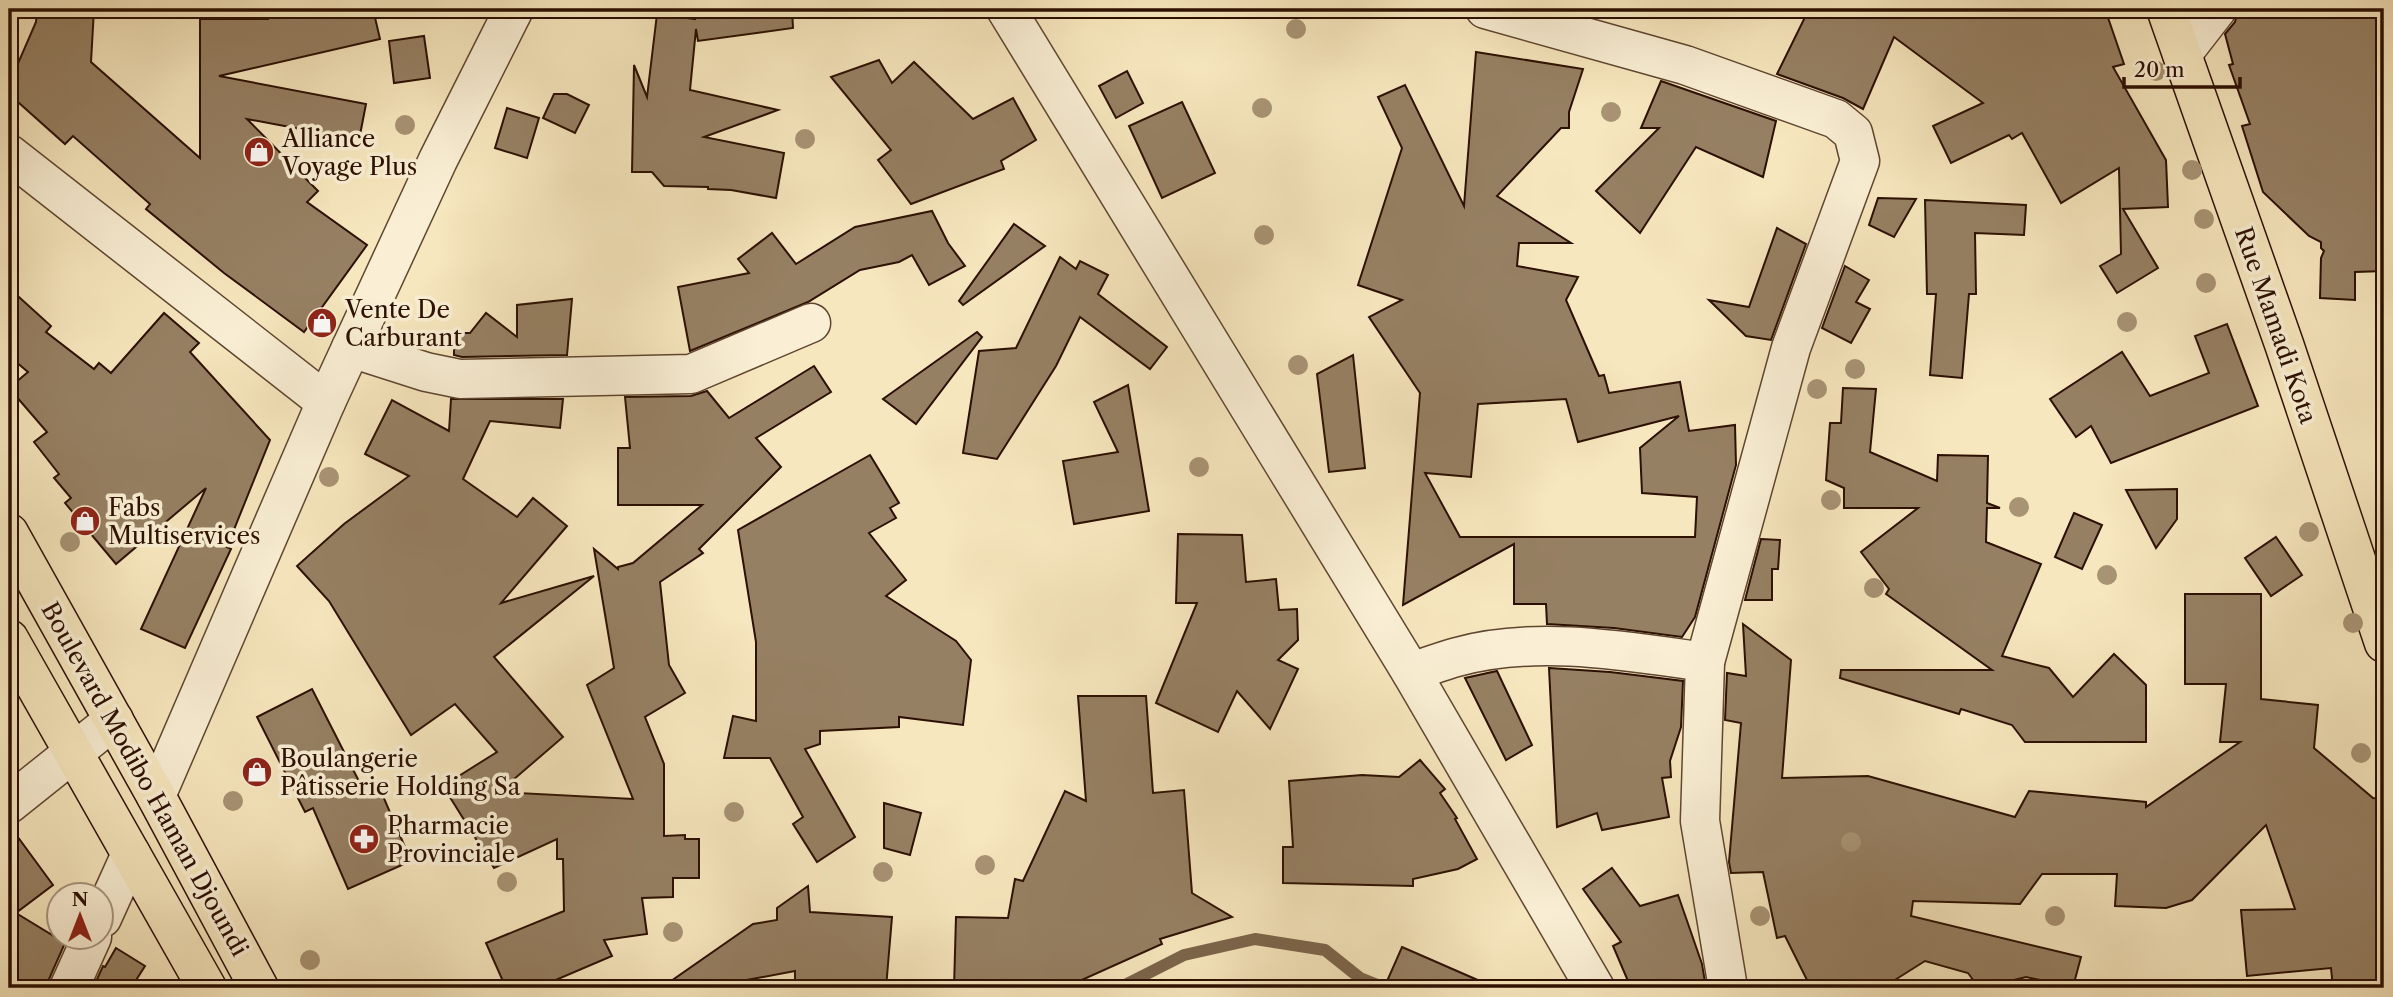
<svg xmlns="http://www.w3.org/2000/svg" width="2393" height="997" viewBox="0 0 2393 997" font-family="'Libre Caslon Text',serif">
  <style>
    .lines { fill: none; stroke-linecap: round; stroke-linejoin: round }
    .stream { stroke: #7c654b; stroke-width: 12 }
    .building { fill: #968063; stroke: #2c1000; stroke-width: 2; fill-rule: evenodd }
    .minor-casing { stroke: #5f4630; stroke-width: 41 }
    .major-casing { stroke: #2c1000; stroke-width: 41 }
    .minor { stroke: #faefd5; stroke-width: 38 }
    .major { stroke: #f7e7be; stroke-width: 38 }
    .tree { fill: #a89374 }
    .labels { text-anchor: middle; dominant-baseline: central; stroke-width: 7; stroke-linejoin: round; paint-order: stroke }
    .poi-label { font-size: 24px; fill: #2c1000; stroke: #faefd5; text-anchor: start }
    .street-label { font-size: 24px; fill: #2c1000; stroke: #faefd5 }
  </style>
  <rect width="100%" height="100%" fill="#f7e7be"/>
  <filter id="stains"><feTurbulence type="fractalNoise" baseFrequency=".00286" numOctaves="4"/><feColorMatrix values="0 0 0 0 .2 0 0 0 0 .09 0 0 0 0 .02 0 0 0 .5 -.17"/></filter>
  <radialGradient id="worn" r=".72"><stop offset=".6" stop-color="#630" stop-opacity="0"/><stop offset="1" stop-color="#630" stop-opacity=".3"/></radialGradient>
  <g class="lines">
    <polyline class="stream" points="1119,988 1184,955 1255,939 1325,950 1360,978 1385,988"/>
  </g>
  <g class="building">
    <polygon points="37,9 94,9 91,62 200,158 200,19 268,19 268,9 373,9 380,39 219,76 366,104 359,140 247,119 318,191 307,202 367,245 304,332 224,273 146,209 150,204 73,136 65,144 9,94 9,80 13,75 36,22"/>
    <polygon points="694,9 792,9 793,28 698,41 696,29 690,90 778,110 704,137 784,153 776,198 731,190 708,189 708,187 664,186 652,172 632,172 634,65 647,97 657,14 695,19"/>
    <polygon points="1809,9 2105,9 2124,64 2113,67 2166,160 2168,207 2123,209 2158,268 2117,293 2100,266 2121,254 2119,168 2061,203 2022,133 2012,139 2009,135 1951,163 1933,126 1983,103 1894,37 1863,109 1843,98 1777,74"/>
    <polygon points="2238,9 2384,9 2384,271 2355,272 2355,300 2320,298 2321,258 2324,251 2321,248 2321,242 2309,236 2263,192 2242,126 2250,124 2229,65 2233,64 2225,34 2235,22"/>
    <polygon points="424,36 430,78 394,83 389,41"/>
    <path d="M1476,52L1583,69L1569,112V128H1561L1497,196L1571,243H1519L1517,266L1578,277L1566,300L1599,376L1604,375L1609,393L1680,382L1689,431L1735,425L1736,465L1695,617L1682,637L1614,628L1547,624L1546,604H1514V544L1403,605L1420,393L1369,317L1402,300L1358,285L1402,148L1378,97L1405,85L1464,206ZM1566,399L1578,442L1679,416L1640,448L1642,493L1697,497L1695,537H1460L1425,473L1471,477L1478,404Z"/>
    <polygon points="879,60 892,83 914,62 973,119 1013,98 1036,140 1001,161 1004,169 911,204 878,160 891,150 831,77"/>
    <polygon points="1127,71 1143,103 1116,118 1099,86"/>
    <polygon points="1661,81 1776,121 1763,177 1696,147 1640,233 1596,191 1659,128 1641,128"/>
    <polygon points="554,94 567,94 589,105 575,133 543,118"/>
    <polygon points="1182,102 1215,173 1162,198 1129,126"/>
    <polygon points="507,108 539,118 527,158 495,148"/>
    <polygon points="1878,198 1916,199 1894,237 1869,225"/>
    <polygon points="1925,200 2026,205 2024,235 1975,233 1976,294 1969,294 1962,378 1930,375 1936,294 1927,294"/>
    <polygon points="932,211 948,243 965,266 929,285 912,255 899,262 860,270 808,302 690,351 678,287 749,273 738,259 772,233 796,264 855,227"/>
    <polygon points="1014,224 1045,246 963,305 959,301"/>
    <polygon points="1777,228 1806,244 1771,340 1746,336 1709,300 1749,307"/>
    <polygon points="1060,257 1076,269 1080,261 1108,275 1098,294 1167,347 1150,369 1080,317 1056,366 997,459 963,453 979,351 1016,348"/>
    <polygon points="1845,266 1869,280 1856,302 1870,309 1851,343 1822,328"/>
    <polygon points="9,288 51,326 46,332 94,369 99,363 111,373 164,313 199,343 190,352 270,440 227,547 231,549 185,648 141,629 206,488 116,564 65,503 71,498 54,478 59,474 34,442 47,432 9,388 28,372 9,356"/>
    <polygon points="572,299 567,355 462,357 454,355 454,333 470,333 486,313 517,337 517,305"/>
    <polygon points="2227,324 2258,406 2111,463 2091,426 2076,437 2050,399 2122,352 2150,396 2209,373 2195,336"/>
    <polygon points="977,332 982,337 916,424 883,399"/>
    <polygon points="1353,355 1365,468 1329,472 1317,374"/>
    <polygon points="814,366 831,392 756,438 781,467 699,549 703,553 660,582 669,665 685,693 645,717 664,764 664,836 685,835 685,839 699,839 699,878 673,878 673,897 642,898 647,934 604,940 612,956 537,988 506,988 486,943 564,911 563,859 557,859 557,839 494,868 443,786 497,752 455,704 411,735 329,601 297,566 344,524 409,476 365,454 392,400 449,431 451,399 563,399 560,428 490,421 463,479 517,517 533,498 567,526 501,603 594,576 494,657 563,737 499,792 633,799 587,685 614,668 594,549 618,569 618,567 633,563 702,505 618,505 618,448 630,448 625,397 691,396 707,391 729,418"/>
    <polygon points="1128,385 1149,511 1074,524 1063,461 1118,452 1094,402"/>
    <polygon points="1843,388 1876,389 1870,452 1937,481 1938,455 1988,456 1987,503 2000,508 1987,508 1986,542 2041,564 2002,656 2049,668 2073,697 2114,654 2146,685 2146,742 2025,742 2012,725 1961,709 1959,714 1840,678 1841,670 1992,670 1886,594 1889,589 1861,552 1918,508 1844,508 1844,488 1826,480 1830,423 1841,423"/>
    <polygon points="870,455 899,503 890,508 896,518 869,533 906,580 886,596 956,641 971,660 963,725 899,717 899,727 820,731 820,744 805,749 855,837 817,862 793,824 803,817 770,758 724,758 733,716 756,721 756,642 738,530"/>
    <polygon points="2177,489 2177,519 2156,548 2126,490"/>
    <polygon points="2074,513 2102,525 2082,569 2055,557"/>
    <polygon points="1178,534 1242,535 1246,582 1276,579 1279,610 1297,609 1298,640 1278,660 1298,669 1270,729 1237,691 1218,732 1156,703 1197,603 1176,603"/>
    <polygon points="2276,537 2302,575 2271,596 2245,558"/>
    <polygon points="1761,539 1780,540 1778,569 1772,569 1772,600 1745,600"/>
    <polygon points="2185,594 2261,594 2261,699 2318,705 2314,748 2373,798 2384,799 2378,862 2379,922 2384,923 2384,988 2333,988 2331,968 2247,976 2241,910 2295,909 2266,825 2192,900 2166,908 2115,906 2117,874 2042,874 2020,904 1913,901 1911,916 2081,957 2073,987 2026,977 2010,981 2000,988 1979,988 1968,973 1925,961 1882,988 1811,988 1785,936 1777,938 1763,872 1731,873 1729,862 1741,723 1725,720 1727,673 1746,676 1743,624 1791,660 1782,778 1868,776 2015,817 2029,791 2146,802 2146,807 2240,742 2220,742 2226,684 2185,684"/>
    <polygon points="1549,668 1610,672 1683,681 1681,727 1670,761 1671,777 1662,778 1669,817 1602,830 1597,813 1557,827"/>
    <polygon points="1497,671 1532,745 1506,760 1465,678"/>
    <polygon points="312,689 366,795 380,789 411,861 348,889 313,808 305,812 257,717"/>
    <polygon points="1078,696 1146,696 1153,793 1184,790 1192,893 1232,917 1160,939 1162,944 1064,988 954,988 956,917 1008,918 1015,879 1023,881 1065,791 1086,801"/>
    <polygon points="1420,760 1445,789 1440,793 1457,818 1455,819 1477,859 1458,869 1413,879 1413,886 1283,883 1283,847 1293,847 1289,781 1362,775 1399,777"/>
    <polygon points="884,803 921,813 910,855 884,848"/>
    <polygon points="9,825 53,885 16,913 65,943 49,979 47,988 9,988"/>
    <polygon points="1612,868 1640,906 1678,895 1702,964 1706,988 1631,988 1613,946 1621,942 1583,889"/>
    <polygon points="808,886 810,912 892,917 886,988 795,988 795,971 736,982 728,988 661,988 753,924 777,920 777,908"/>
    <polygon points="1402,947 1496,988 1384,988"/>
    <polygon points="116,948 145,966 133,985 138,988 93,988 103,966 105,967"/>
  </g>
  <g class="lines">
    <g class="minor-casing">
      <g id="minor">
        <polyline points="1006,9 1411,672 1595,988"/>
        <polyline points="1485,9 1685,65 1836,119 1853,133 1860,161 1791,348 1705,662 1700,821 1728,988"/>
        <polyline points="2182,54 2217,9"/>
        <polyline points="9,154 326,402"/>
        <polyline points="351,348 426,372 460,379 691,374 811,323"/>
        <path d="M1411,672C1427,667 1442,661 1457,657C1535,635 1626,651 1705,662"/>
        <polyline points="156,796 326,402 438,160 514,9"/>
        <polyline points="9,804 114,720"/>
        <polyline points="102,918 131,854"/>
        <polyline points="69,988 92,937"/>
      </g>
    </g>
    <g class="major-casing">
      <g id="major">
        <polyline points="2166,9 2284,344 2384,643"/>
        <polyline points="9,533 156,796 259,988"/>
        <polyline points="9,639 207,988"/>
      </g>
    </g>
    <use href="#minor" class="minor"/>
    <use href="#major" class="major"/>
  </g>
  <g class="tree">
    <circle cx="1296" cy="29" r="10"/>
    <circle cx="2156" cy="71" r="10"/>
    <circle cx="1262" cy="108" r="10"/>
    <circle cx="1611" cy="112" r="10"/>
    <circle cx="405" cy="125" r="10"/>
    <circle cx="805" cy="139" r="10"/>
    <circle cx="2192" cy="170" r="10"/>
    <circle cx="2204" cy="219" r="10"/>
    <circle cx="1264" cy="235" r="10"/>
    <circle cx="2206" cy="283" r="10"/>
    <circle cx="2127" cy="322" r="10"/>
    <circle cx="1298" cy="365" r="10"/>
    <circle cx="1855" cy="369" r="10"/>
    <circle cx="1817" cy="389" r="10"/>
    <circle cx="1199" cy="467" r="10"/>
    <circle cx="329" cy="477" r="10"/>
    <circle cx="1831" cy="500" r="10"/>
    <circle cx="2019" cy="507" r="10"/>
    <circle cx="2309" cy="532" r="10"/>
    <circle cx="70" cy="542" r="10"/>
    <circle cx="2107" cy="575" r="10"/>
    <circle cx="1874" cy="588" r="10"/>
    <circle cx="2353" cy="623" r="10"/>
    <circle cx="2361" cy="753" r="10"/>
    <circle cx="233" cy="801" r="10"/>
    <circle cx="734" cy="812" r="10"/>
    <circle cx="1851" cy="842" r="10"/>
    <circle cx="985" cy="865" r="10"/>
    <circle cx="883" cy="872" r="10"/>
    <circle cx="507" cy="882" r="10"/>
    <circle cx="1760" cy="916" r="10"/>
    <circle cx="2055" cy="916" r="10"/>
    <circle cx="673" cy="932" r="10"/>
    <circle cx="310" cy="960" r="10"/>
  </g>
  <defs>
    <g id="shop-disc" transform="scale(1.575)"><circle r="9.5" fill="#8f2418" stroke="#faefd5"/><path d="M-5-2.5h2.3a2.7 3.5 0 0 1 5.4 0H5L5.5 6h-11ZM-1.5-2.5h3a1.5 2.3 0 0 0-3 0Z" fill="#fff"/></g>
    <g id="pharmacy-disc" transform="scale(1.575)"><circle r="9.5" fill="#8f2418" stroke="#faefd5"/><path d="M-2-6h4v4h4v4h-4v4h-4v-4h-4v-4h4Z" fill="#fff"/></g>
  </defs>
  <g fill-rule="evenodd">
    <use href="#shop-disc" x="259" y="152"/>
    <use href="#shop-disc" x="322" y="323"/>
    <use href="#shop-disc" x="85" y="521"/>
    <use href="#shop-disc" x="257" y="772"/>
    <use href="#pharmacy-disc" x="364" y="839"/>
  </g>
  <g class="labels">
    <g class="poi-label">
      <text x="282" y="138">Alliance<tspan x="282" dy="28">Voyage Plus</tspan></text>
      <text x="345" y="309">Vente De<tspan x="345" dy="28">Carburant</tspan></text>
      <text x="108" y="507">Fabs<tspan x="108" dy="28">Multiservices</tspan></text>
      <text x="280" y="758">Boulangerie<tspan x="280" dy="28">Pâtisserie Holding Sa</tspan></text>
      <text x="387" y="825">Pharmacie<tspan x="387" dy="28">Provinciale</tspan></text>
    </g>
    <g class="street-label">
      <text transform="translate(2276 325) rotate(71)">Rue Mamadi Kota</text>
      <text transform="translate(145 779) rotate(61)">Boulevard Modibo Haman Djoundi</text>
    </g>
  </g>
  <rect width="2393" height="997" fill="none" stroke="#f7e7be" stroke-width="35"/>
  <rect x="10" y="10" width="2372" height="976" fill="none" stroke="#2c1000" stroke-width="3.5"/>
  <rect x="18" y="18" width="2358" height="962" fill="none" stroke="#2c1000" stroke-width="2"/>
  <g transform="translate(80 916)"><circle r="33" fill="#faefd5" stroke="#a89680" stroke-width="2"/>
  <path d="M0-5L12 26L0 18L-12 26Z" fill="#8f2418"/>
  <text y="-10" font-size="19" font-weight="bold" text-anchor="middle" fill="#2c1000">N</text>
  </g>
  <path d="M2124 77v10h116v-10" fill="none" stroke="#2c1000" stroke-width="3.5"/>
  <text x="2134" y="77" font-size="21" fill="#2c1000" stroke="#faefd5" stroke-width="5" paint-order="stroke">20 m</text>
  <rect width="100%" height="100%" filter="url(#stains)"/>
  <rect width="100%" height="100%" fill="url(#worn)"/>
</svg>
